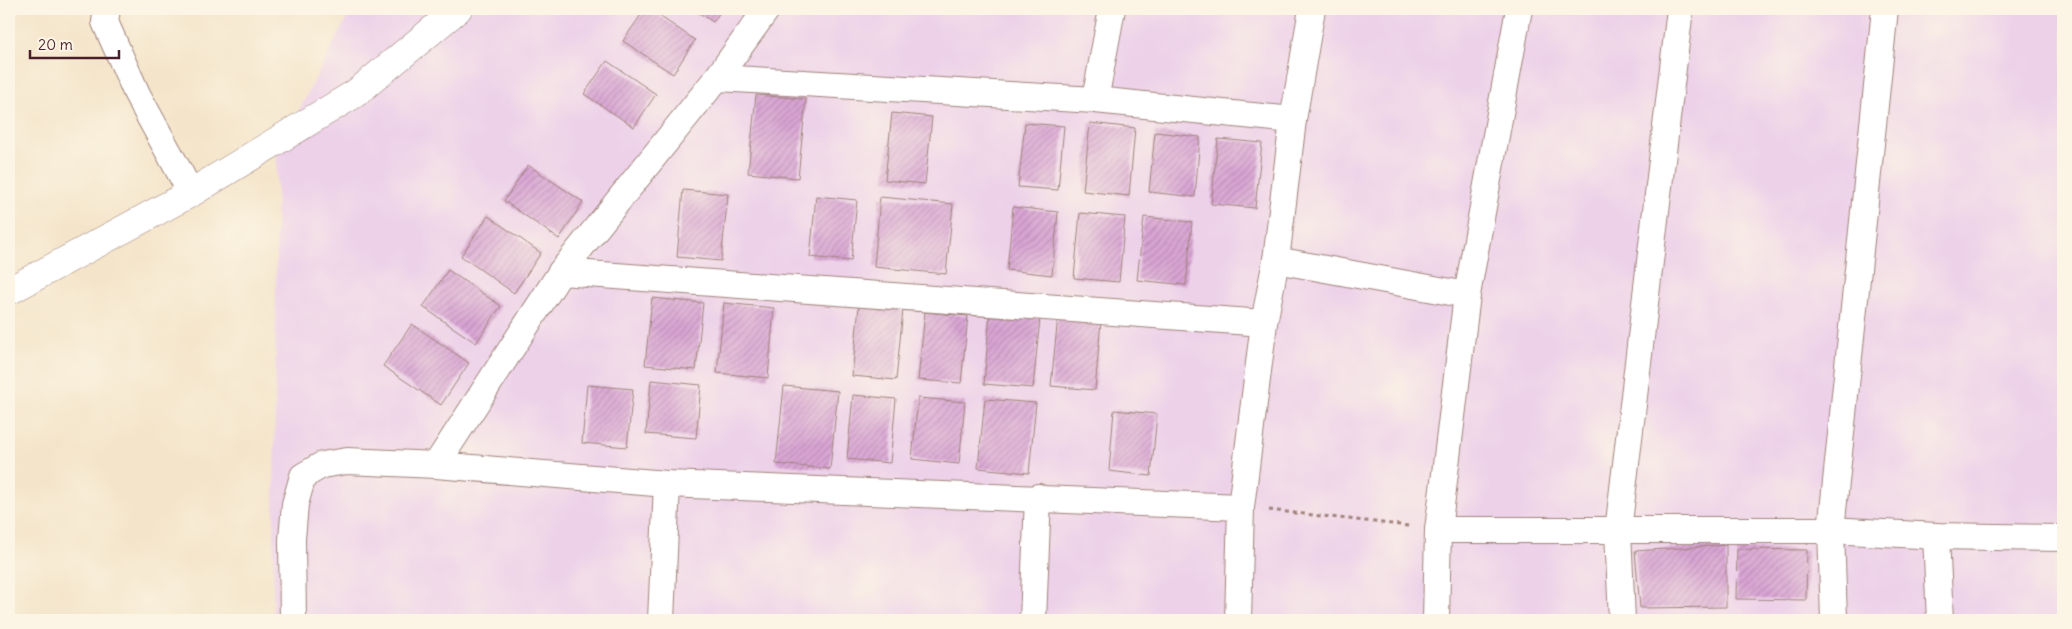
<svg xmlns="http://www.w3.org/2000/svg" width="2072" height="629" viewBox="0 0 2072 629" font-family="Delius,sans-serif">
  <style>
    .built { fill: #edd1e9 }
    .building { fill: url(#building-hatch) }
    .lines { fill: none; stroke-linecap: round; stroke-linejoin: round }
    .minor-casing { stroke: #9f827a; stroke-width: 28 }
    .tertiary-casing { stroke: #9f827a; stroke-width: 29 }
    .path { stroke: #9f827a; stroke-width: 3; stroke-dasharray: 4 4; stroke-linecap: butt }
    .minor { stroke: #fff; stroke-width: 26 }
    .tertiary { stroke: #fff; stroke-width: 28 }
  </style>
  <defs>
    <pattern id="building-hatch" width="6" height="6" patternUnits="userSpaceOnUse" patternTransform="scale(1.25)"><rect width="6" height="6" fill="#daa6d5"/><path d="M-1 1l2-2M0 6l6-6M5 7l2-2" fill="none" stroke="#b387ad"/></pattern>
  </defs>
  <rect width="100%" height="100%" fill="#fcf5e5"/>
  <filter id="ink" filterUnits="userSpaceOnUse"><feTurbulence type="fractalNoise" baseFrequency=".02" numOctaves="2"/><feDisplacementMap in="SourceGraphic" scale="10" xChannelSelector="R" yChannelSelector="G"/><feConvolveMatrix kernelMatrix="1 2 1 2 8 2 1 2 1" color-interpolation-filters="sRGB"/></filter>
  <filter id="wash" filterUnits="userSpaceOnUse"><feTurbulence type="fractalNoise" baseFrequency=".0096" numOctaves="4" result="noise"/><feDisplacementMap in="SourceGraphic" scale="20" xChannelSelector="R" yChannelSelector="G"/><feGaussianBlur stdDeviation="1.12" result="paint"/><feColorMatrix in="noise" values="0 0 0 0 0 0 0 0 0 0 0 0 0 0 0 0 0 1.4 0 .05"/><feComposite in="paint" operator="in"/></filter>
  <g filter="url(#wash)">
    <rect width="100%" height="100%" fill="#f4e5ca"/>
    <polygon class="built" points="352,9 2063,9 2063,620 273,620 277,152"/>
    <g id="blocks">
      <g class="building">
        <polygon points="645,9 649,9 695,40 673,74 623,41"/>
        <polygon points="693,9 722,9 713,22"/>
        <polygon points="607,61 656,94 634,127 584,94"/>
        <polygon points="756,95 806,99 798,178 748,173"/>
        <polygon points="892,113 932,117 925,184 885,180"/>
        <polygon points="1025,123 1064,126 1058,190 1018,187"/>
        <polygon points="1090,123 1135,128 1129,196 1083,191"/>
        <polygon points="1155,132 1200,137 1195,197 1149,192"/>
        <polygon points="1218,139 1262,143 1255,208 1211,204"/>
        <polygon points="528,165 583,202 559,239 504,201"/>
        <polygon points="683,190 728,194 721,261 677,257"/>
        <polygon points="816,196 857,200 851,261 810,257"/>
        <polygon points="880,197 953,204 946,274 874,267"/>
        <polygon points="1013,207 1058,212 1052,275 1007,270"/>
        <polygon points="1080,213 1125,217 1119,282 1074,278"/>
        <polygon points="488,216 541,253 514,293 461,256"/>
        <polygon points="1144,217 1192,222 1186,285 1137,280"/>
        <polygon points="448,270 501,306 476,343 423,307"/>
        <polygon points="652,298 703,303 696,370 645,365"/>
        <polygon points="724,303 774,308 768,378 717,373"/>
        <polygon points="859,306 903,310 896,380 852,376"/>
        <polygon points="925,312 968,316 961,383 918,380"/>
        <polygon points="990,313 1040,318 1033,388 984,384"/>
        <polygon points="1058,316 1101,321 1095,390 1051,386"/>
        <polygon points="412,324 469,363 441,405 383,366"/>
        <polygon points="651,380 701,385 696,438 646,434"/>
        <polygon points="587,385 633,389 627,447 582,443"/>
        <polygon points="784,386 838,391 830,469 776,464"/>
        <polygon points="853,395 896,399 890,463 847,459"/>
        <polygon points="918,398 965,402 959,464 912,459"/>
        <polygon points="985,399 1036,403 1029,473 978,468"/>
        <polygon points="1114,410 1157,414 1151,476 1109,471"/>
        <polygon points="1726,545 1726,607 1640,608 1635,551"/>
        <polygon points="1737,549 1807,550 1806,600 1736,599"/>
        <polygon points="1652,617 1715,618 1715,620 1652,620"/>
      </g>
    </g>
  </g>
  <g filter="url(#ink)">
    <use href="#blocks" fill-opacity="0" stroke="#9f827a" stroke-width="1"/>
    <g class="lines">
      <g class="minor-casing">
        <g id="minor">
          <polyline points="107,9 105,22 137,94 191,193"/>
          <polyline points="717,78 1095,100 1293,120"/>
          <polyline points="1095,100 1112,9"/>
          <polyline points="1276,260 1467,295"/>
          <polyline points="561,272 1264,323"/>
          <polyline points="436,465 561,272 717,78 767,9"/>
          <polyline points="1438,530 1831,530 1936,536 2063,538"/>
          <polyline points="1936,536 1940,620"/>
          <polyline points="293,620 292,539 295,504 303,476 322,465 347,461 436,465 667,484 1241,507"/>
          <polyline points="661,620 667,484"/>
          <polyline points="1033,620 1038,497"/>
          <polyline points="1238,620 1241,507 1264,323 1276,260 1293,120 1312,9"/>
          <polyline points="1436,620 1438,530 1467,295 1519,9"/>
          <polyline points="1622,620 1618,531 1680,9"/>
          <polyline points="1834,620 1831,530 1885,9"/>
        </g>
      </g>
      <g class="tertiary-casing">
        <polyline id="tertiary" points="9,291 191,193 356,93 458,9"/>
      </g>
      <polyline class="path" points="1269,510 1409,526"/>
      <use href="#minor" class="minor"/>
      <use href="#tertiary" class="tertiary"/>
    </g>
  </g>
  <rect width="2072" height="629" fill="none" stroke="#fcf5e5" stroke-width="30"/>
  <path d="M30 50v8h89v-8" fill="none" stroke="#4a1f2b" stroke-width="2.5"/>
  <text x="38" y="50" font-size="15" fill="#4a1f2b" stroke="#fcf5e5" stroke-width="4" paint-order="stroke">20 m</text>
</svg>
